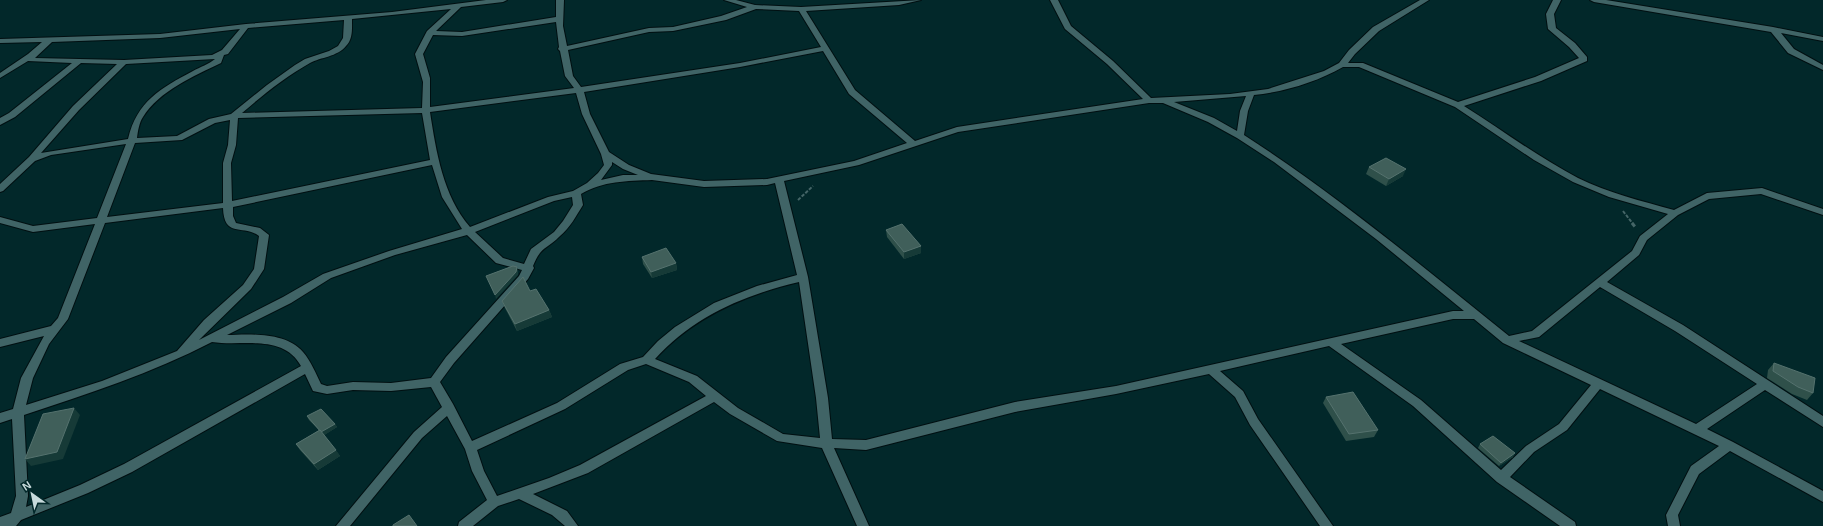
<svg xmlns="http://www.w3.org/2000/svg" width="1823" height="526" viewBox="0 0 1823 526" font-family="Arial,sans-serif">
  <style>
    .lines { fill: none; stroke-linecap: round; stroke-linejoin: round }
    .street-casing { stroke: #000f11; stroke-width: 2 }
    .path-far1 { stroke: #456567; stroke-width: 2; stroke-dasharray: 3.5 1.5; stroke-linecap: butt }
    .path { stroke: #456567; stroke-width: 3; stroke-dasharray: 4.5 2; stroke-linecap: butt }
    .street { fill: #406466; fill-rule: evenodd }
    .wall { fill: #2f504a }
    .shaded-wall { fill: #163a37 }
    .building { fill: #405f5a; stroke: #55726e }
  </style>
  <rect width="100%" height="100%" fill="#02282a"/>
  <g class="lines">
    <g class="street-casing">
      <g id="street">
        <path d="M486,0H507L503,2L461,7L436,31L462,32L556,17V0H564L563,26L567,46L649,28L673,27L721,16L747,7L724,0H736L755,5L801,7L921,0L899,5L806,11L855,90L915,141L957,127L1143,99L1107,64L1065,29L1050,0H1058L1071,26L1113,61L1151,98L1230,94L1268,89L1324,71L1339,63L1349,50L1373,27L1420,0H1429L1379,31L1355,54L1348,63H1363L1458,102L1535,77L1579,58L1569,47L1548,29L1546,14L1553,0H1561L1554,14L1556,28L1575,43L1587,57V61L1541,81L1464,106C1502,130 1538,157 1578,178C1608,193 1642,201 1674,210L1707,193L1762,188L1823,209V215L1761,194L1709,199L1678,215L1647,240L1639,255L1607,282L1683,325L1823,416V427L1765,390L1707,429L1733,442L1823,491V502L1730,451L1699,474L1678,515L1680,526H1668L1666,515L1691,466L1719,446L1600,389L1567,430L1534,452L1510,477L1575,522L1576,526H1560L1497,482L1413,406L1329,346L1220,371L1243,391L1258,419L1333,526H1320L1250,425L1235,397L1209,374L1116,394L1015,412L866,450L834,448L869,526H857L822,448L777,441L730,414L714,402L588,473L533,494L567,511L578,526H565L552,515L519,499L498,506L473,526H458L459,522L487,500L472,471L465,449L447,416L422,438L350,526H336L414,432L442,407L431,387L391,391L353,390L327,394L313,391L305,374L132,472L88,493L21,520L16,526H0V517L11,513L16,496L12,419L0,423V413L13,409L21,378L44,336L0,347V339L51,326L58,318L95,224L33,232L0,223V217L33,226L97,218L126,144L51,155L35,161L3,191L0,192V184L29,157L73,106L117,64L81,63L15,117L0,125V118L9,113L72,63L28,61L0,78V73L28,54L42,42L0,43V39L160,34L246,24L392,12ZM451,9L427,31L415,54L423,82L422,108L242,113C263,95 285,77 310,63C321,57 337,57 346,46C353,39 352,29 352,19ZM756,9L799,11L821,47L740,63L581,87L573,76L568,50L649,32L673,31L726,20ZM344,20L343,38L338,46L329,51L305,59L295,65L267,85L231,114L209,119L177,136L137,138C138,131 139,123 143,117C159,91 194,76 221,63L224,55L228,54L248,28ZM556,22L559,47L558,49L560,51L565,76L574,88L430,107V78L423,54L433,35L462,36ZM240,29L222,50L212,55L124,60L35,58L52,42L160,38ZM823,51L849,94L907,143L854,161L767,179L704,181L651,174L629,165L609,152L590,114L584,92L740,67ZM215,59C209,64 200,67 193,71C161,88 137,101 128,139L41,153L79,110L126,64ZM1343,67H1359L1455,107L1534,160L1573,182L1609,197L1668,214L1640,236L1632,251L1532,331L1509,336C1423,267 1337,195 1244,135L1248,111L1254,95C1284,92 1317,82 1343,67ZM576,93L582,114L601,154L604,165L598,173L587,183L573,191L548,197L470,227C443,196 436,151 430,112ZM1246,96L1240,111L1237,131L1214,118L1174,102ZM1149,103H1163L1208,122L1237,138L1274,162L1376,239L1464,311H1453L1116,386L1015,402L866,440L832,439L828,398L808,277L784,181L859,165L958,132ZM422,113L430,160L232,201L231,163L236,145L238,118ZM230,120L228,145L223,163V203L107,217L135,143L182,140L215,123ZM612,162L623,169L638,175H623L601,180L612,165ZM432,165L442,197L462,229L389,251L323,274L283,297L199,340L251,289L264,269L269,235L260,228L236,223L233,216V207ZM652,180L704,187L767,185L775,183L797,275L757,286L714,303L675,327L658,341L643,357L620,364L557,403L472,441L453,404L440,382L454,363L528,279L534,268L533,266C541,246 546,250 560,236C570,228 576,216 583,205L581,194C603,181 627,181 652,180ZM572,197L573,205L563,221L554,232L531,249L524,264L503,258L475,232L554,201ZM223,208C224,239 244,224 259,236L254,269L243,285L204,320L177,351L102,381L26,405L33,378L49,344L68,319L105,223ZM467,235L496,263L522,270L519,276L446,357L431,378L391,383L353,382L327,386L321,384C316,374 311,361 303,352C286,332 250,334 227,335L291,303L331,278L395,255ZM799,282L816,398L820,438L783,434L738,408L697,376L655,359C693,317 744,295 799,282ZM1600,287L1675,331L1757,384L1696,424L1519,341L1539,337ZM1453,319H1474L1503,343L1591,385L1559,424L1526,446L1501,470L1421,400L1341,344ZM212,342C242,347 283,333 301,366L124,464L80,485L26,507L28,496L24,415C88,394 152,373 212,342ZM646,364L689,382L706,396L580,465L549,478L497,496L484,471L477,450L565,409L628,370Z"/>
        <polygon points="1590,0 1606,0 1773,27 1823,37 1823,41 1781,33 1794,49 1823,65 1823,70 1788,53 1771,32 1594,2"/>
      </g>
    </g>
    <g class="path-far1">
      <polyline points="798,200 813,186"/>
      <polyline points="1623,211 1633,224"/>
    </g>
    <polyline class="path" points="1632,223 1636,228"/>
    <use href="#street" class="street"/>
  </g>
  <g class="wall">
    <polygon points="1369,167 1403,176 1386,186 1366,174"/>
    <polygon points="886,230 921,246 921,253 904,259 887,237"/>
    <polygon points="642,257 676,263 677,270 652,278 643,264"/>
    <polygon points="530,291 549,310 552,317 517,331 505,308 502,301"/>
    <polygon points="1774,363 1813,393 1807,400 1792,394 1767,378 1768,370"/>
    <polygon points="1326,397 1378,430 1374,437 1346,441 1323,403"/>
    <polygon points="307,416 335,424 337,427 324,435 340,456 318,470 300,450 296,444 319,430 309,420"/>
    <polygon points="1480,444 1513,457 1499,466 1478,448"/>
  </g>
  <g class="shaded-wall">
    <polygon points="1406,169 1403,176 1386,186 1389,179"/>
    <polygon points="921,246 921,253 904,259 904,252"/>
    <polygon points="676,263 677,270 652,278 651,272"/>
    <polygon points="517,267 518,271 518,275 496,299 495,295"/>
    <polygon points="549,310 552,317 517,331 515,324"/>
    <polygon points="74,408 80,415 63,459 31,466 25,459"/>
    <polygon points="335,424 337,427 323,436 321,432"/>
    <polygon points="336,450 340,456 318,470 314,464"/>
    <polygon points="1515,453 1513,457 1499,466 1501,463"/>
  </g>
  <g class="building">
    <polygon points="1386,158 1406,169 1389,179 1369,167"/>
    <polygon points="902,224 921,246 904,252 886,230"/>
    <polygon points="666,248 676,263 651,272 642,257"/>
    <polygon points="513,266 517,267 516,272 495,295 486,276"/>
    <polygon points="523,277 530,291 536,289 549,310 515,324 502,301"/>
    <polygon points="1774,363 1815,378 1813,393 1798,387 1773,371"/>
    <polygon points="1353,392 1378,430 1349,434 1326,397"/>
    <polygon points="74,408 57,452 25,459 43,414"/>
    <polygon points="321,409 335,424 321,432 307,416"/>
    <polygon points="320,430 336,450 314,464 296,444"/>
    <polygon points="1493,436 1515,453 1501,463 1480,444"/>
    <polygon points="409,515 417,526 393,526 393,525"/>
  </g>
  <g transform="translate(32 494) rotate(327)" stroke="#02282a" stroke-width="3" paint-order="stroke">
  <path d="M0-3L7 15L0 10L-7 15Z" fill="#c7dadc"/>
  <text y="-6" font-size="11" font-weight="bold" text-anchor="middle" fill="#c7dadc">N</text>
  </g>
</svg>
